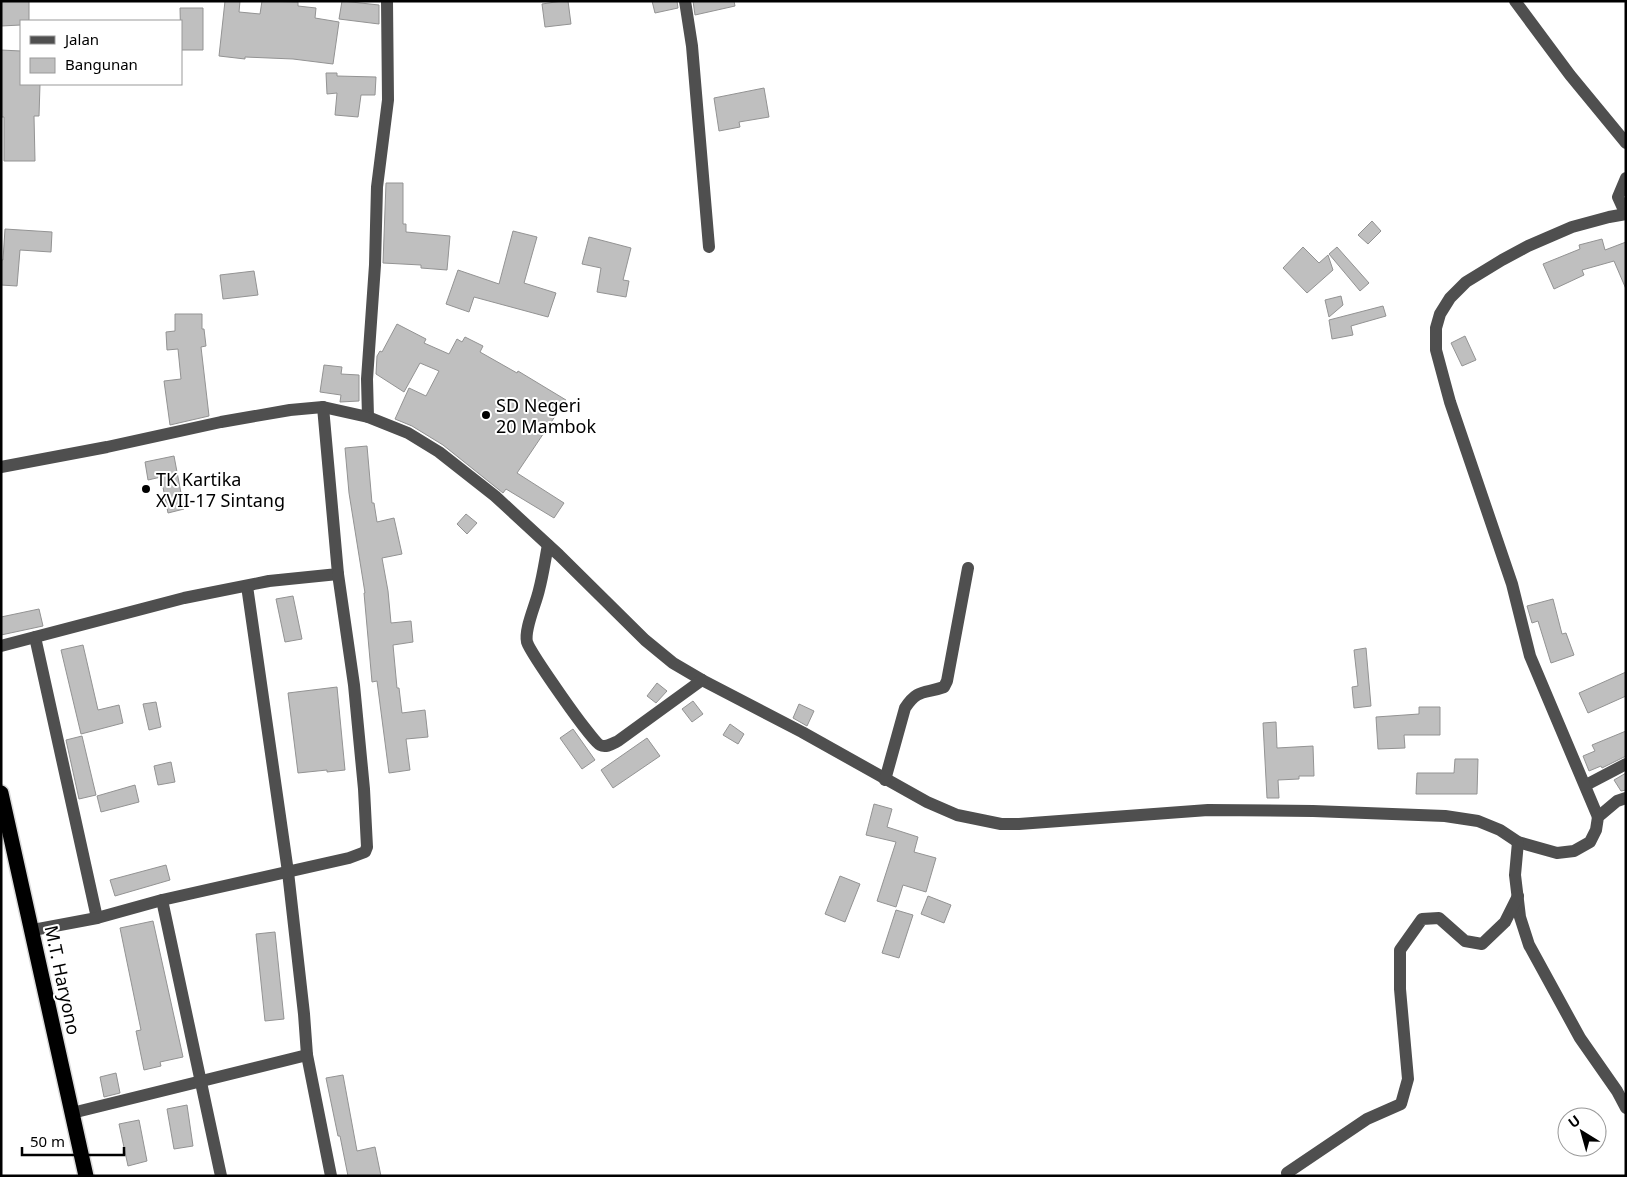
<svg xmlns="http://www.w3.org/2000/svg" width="1627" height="1177" viewBox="0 0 1627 1177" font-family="'Noto Sans',sans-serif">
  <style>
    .building { fill: #bfbfbf; stroke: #939393 }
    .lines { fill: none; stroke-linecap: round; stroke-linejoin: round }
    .highway-casing { stroke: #dbdbdb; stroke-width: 18 }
    .minor { stroke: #4f4f4f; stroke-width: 12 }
    .highway { stroke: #000; stroke-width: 15 }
    .poi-dot { fill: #000; stroke: #fff; stroke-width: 2 }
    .labels { text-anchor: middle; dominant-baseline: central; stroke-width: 4; stroke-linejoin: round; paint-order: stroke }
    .poi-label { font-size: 18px; fill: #000; stroke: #fff; text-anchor: start }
    .street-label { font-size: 18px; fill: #000; stroke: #fff }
  </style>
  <rect width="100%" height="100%" fill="#fff"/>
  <g class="building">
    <polygon points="1,1 29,1 29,21 21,21 21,25 1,26"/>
    <polygon points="225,1 240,1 239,12 260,14 262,1 298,2 298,6 316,8 315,18 339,22 333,64 293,59 245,57 245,59 219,56"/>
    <polygon points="342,1 379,5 379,24 339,19"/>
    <polygon points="562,1 568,1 571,24 545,27 542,4"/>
    <polygon points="652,1 677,1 678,8 655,13"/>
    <polygon points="693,1 734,1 735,6 695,15"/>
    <polygon points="180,8 203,8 203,50 181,50"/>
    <polygon points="1,50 21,51 21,84 40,84 39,116 34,116 35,161 4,161 4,117 1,117"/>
    <polygon points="326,73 337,73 337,76 376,77 375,95 361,95 358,117 335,115 337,93 327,94"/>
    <polygon points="764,88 769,117 739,122 740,127 719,131 714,98"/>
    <polygon points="386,183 403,183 403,224 406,224 406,232 450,236 447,270 421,268 421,265 383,263"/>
    <polygon points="1372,221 1381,231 1368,244 1358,235"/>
    <polygon points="5,229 52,232 51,252 20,250 17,286 1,285 1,260 3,260"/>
    <polygon points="513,231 537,237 524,283 556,293 548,317 474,297 469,312 446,304 458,270 499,284"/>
    <polygon points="589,237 631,248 623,280 629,281 626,297 597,292 601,268 582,264"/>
    <polygon points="1602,239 1605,250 1626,242 1626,289 1614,261 1582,270 1584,275 1554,289 1543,264 1580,249 1579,245"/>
    <polygon points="1303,247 1319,263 1328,255 1333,270 1307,293 1283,268"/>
    <polygon points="1337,247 1369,283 1360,291 1329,254"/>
    <polygon points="254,271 258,295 223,299 220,275"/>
    <polygon points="1341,296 1343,305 1329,317 1325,300"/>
    <polygon points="1383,306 1386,316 1351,326 1353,335 1332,339 1329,320"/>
    <polygon points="175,314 202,314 202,329 204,329 206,346 201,347 209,416 170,425 164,381 181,379 178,349 167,350 166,332 175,331"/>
    <polygon points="397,324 426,339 424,343 449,354 457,339 462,342 465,337 483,346 480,352 517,373 518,371 566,400 517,473 564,503 554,518 506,489 503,493 443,445 412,426 395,419 409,388 426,396 439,371 420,363 404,392 376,374 377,356 380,351 382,352"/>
    <polygon points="1465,336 1476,360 1462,366 1451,343"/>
    <polygon points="324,365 342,367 341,374 359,375 359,401 340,402 341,395 320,392"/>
    <polygon points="367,446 372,503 374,503 377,522 394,518 402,554 382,558 388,591 391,623 411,621 413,642 393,645 397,688 399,688 402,713 425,710 428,737 406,739 410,770 389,773 377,681 372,682 364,593 365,593 349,493 345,448"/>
    <polygon points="174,456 184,509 168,513 161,477 148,480 145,462"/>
    <polygon points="466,514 477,523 467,534 457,524"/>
    <polygon points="293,596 302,639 285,642 276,599"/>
    <polygon points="1553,599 1562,634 1566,633 1574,655 1551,663 1538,621 1532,623 1527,606"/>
    <polygon points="39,609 43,626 1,635 1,617"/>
    <polygon points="83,645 98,710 119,705 123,723 81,734 61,650"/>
    <polygon points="1366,648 1371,706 1354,708 1352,687 1358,686 1354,650"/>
    <polygon points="1626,672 1626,696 1588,713 1579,693"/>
    <polygon points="657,683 667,691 656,703 647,696"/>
    <polygon points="337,687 345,770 327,772 327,770 298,773 288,693"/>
    <polygon points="693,701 703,714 692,722 682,709"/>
    <polygon points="156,702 161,727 149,730 143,704"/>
    <polygon points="799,704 814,711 807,726 793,718"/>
    <polygon points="1419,707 1440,707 1440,735 1404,735 1405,748 1378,749 1376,717 1419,714"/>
    <polygon points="1276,722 1277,748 1313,746 1314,776 1299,776 1299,779 1278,780 1279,798 1267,798 1263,723"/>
    <polygon points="730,724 744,734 738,744 723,735"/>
    <polygon points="573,729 595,760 582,769 560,738"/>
    <polygon points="1626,731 1626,756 1602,768 1601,766 1589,771 1583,756 1595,751 1592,745"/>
    <polygon points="82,736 96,795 79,799 66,740"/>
    <polygon points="647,738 660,756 613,788 601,770"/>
    <polygon points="1455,759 1478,759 1477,794 1416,794 1417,773 1454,773"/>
    <polygon points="171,762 175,782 158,785 154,766"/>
    <polygon points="1626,773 1626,790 1621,791 1614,780"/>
    <polygon points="135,785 139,802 101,812 97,796"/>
    <polygon points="874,804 892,809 887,827 918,837 914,852 936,858 926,892 903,885 896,907 877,901 896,842 866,835"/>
    <polygon points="166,865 170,880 115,896 110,880"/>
    <polygon points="840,876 860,884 845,922 825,914"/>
    <polygon points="928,896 951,905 944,923 921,914"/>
    <polygon points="896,910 913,915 899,958 882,953"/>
    <polygon points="153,921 183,1057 160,1062 161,1066 144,1070 136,1031 141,1030 120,928"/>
    <polygon points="275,932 284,1019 265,1021 256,934"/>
    <polygon points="116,1073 120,1093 104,1097 100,1077"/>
    <polygon points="343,1075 357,1151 375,1147 381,1176 348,1176 340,1136 338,1136 326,1078"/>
    <polygon points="187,1105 193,1146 174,1149 167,1109"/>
    <polygon points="139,1120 147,1161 128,1166 119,1124"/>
  </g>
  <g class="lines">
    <g class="highway-casing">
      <polyline id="highway" points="1,793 86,1176"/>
    </g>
    <g class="minor">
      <polyline points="685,1 692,46 709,247"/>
      <polyline points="1515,1 1570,75 1626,143"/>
      <polyline points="1626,178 1618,197 1623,208 1626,211"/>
      <polyline points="368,417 367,379 375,265 377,187 388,100 387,1"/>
      <polyline points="1,467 107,447 221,422 290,410 323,407 368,417 408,433 439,452 495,496 559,555 645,640 673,663 702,680 802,732 927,802 957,815 1001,824 1019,824 1208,810 1313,811 1445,816 1478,821 1500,830 1518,842 1557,853 1574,851 1590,842 1596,830 1598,817 1617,801 1626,798"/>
      <path d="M548,545C545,560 543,575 539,590C536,604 524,629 527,642C530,652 592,742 600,745C606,748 612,744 618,741L702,680"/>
      <polyline points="247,586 288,872 304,1014 307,1055 331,1176"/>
      <polyline points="35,637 97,918"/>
      <polyline points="1,646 184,598 269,581 338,574 323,407"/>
      <path d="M885,780L905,708C918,688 925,694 944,687L947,681L968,568"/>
      <polyline points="1586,785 1626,764"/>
      <polyline points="1598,817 1530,656 1512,584 1450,402 1436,350 1436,328 1440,314 1450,298 1466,282 1502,260 1528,246 1572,227 1609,217 1626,214"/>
      <polyline points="1518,842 1515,875 1520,917 1529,945 1580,1038 1617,1091 1626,1108"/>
      <polyline points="162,900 349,858 365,852 367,847 364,789 354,685 338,574"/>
      <polyline points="33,930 97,918 162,900 221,1176"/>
      <polyline points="72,1113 307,1055"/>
      <polyline points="1287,1173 1367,1119 1401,1104 1408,1079 1400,989 1400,950 1422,919 1439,918 1465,941 1482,944 1505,922 1518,896"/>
    </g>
    <use href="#highway" class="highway"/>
  </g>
  <g class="poi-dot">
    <circle cx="486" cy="415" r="5"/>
    <circle cx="146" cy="489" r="5"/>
  </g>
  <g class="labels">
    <g class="poi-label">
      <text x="496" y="405">SD Negeri<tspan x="496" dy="21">20 Mambok</tspan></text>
      <text x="156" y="479">TK Kartika<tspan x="156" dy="21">XVII-17 Sintang</tspan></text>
    </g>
    <g class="street-label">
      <text transform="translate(63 980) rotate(78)">M.T. Haryono</text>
    </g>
  </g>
  <rect width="1627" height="1177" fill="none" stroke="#000000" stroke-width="5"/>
  <rect x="20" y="20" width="162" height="65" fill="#ffffff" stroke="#999999"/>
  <rect x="30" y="36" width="25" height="8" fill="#4f4f4f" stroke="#999999"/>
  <text x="65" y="45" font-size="15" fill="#000000">Jalan</text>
  <rect x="30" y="58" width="25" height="15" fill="#bfbfbf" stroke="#999999"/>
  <text x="65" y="70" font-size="15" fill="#000000">Bangunan</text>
  <g transform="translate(1582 1132) rotate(323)"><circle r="24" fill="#ffffff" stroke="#999999"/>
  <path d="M0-4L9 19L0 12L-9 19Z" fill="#000000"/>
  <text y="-8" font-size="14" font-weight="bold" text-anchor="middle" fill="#000000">U</text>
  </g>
  <path d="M22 1147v8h102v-8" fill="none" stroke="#000000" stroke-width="2.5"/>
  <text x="30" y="1147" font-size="15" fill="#000000" stroke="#ffffff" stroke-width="4" paint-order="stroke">50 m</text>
</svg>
